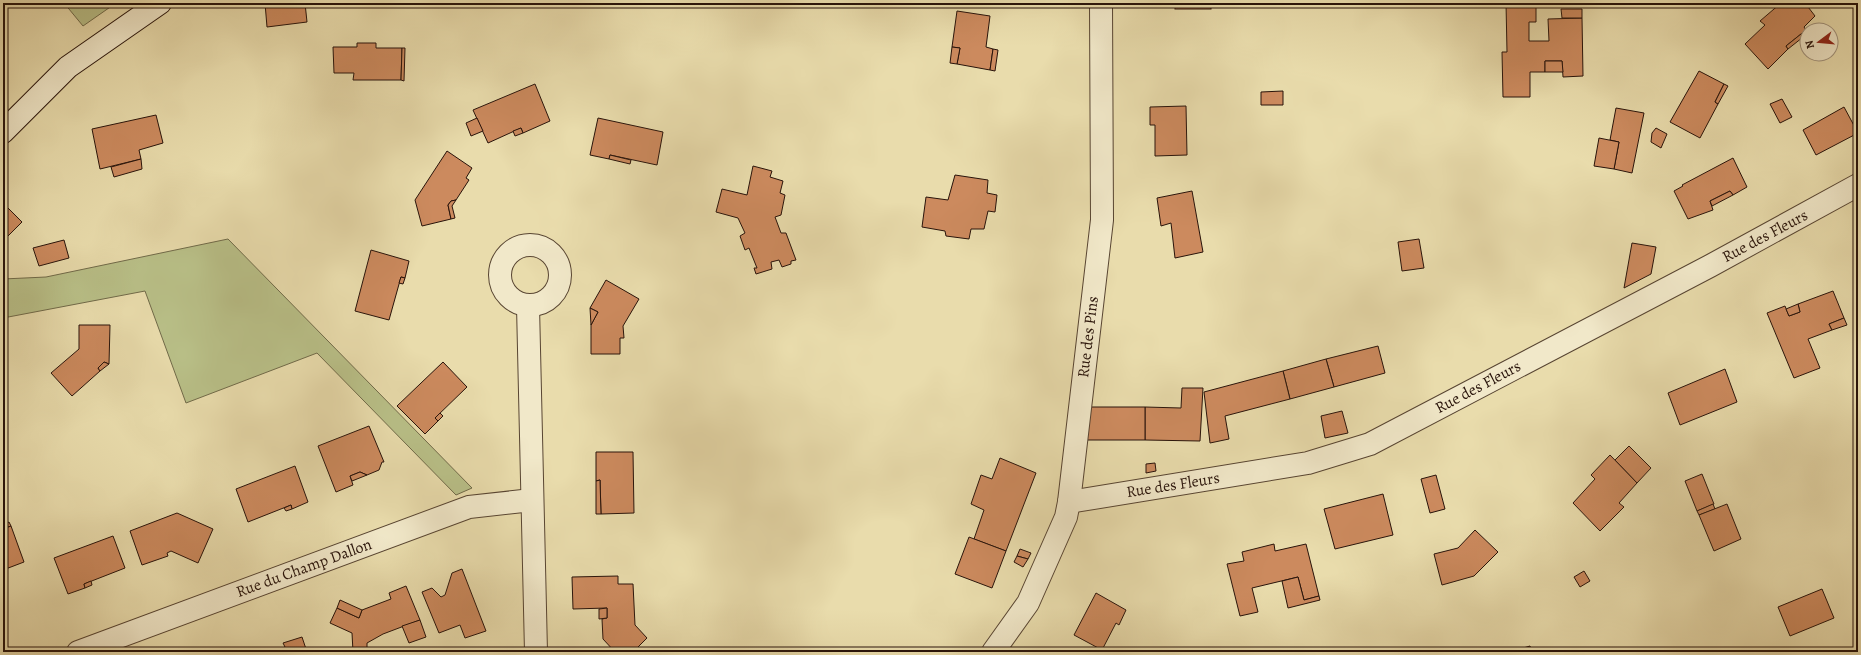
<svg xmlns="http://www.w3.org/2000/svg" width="1861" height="655" viewBox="0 0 1861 655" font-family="Alegreya,serif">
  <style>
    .green { fill: #b9c088; stroke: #706a49 }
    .building { fill: #cc8a5e; stroke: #28130a }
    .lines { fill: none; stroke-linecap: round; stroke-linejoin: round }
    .minor-casing { stroke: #584532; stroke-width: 24 }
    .secondary-casing { stroke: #28130a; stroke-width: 24 }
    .minor { stroke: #f1e8c9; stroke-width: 22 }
    .secondary { stroke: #f1e8c9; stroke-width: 22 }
    .labels { text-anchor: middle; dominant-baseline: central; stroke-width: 3; stroke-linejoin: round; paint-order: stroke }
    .street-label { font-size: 16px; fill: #28130a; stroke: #f1e8c9 }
  </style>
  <rect width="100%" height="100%" fill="#e9dcac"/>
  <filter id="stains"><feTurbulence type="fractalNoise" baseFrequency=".005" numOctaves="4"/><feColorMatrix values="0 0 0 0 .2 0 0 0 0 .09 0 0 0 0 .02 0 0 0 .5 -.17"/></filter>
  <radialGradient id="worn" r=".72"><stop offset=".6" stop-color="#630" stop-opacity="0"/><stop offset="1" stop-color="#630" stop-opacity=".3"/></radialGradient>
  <g class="green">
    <polygon points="64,3 116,3 83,26"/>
    <polygon points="228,239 472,488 456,495 317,353 186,403 145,291 3,318 3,279 46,277"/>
  </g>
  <g class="building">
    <polygon points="265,3 305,3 307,22 267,27"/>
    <rect x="1175" y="3" width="36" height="6"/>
    <polygon points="1506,3 1536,3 1536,22 1529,22 1529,41 1549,41 1548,19 1582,18 1583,76 1563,77 1562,61 1545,61 1545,72 1530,72 1530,97 1503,97 1502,52 1507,52"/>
    <polygon points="1781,3 1805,3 1815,16 1804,27 1806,30 1786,46 1788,49 1768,69 1745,44 1765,25 1760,21"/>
    <polygon points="1561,9 1582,9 1582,18 1562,18"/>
    <polygon points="957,11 990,16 986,47 993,49 990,70 957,64 960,48 952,47"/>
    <polygon points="1806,30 1807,34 1788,49 1786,46"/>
    <polygon points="357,43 376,43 376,48 402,48 401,80 353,80 354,73 334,73 333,47 357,47"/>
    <polygon points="952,47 960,48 957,64 950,63"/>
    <polygon points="402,48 405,48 404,81 401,80"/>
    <polygon points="993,49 998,50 995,71 990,70"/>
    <polygon points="1545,61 1562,61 1563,72 1545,72"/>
    <polygon points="1699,71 1724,84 1715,102 1718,104 1700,138 1670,122"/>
    <polygon points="535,84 550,121 523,133 521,128 488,143 473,110"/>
    <polygon points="1724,84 1728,86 1718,104 1715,102"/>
    <polygon points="1283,91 1283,105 1261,105 1261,92"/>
    <polygon points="1782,99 1792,117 1780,123 1770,104"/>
    <polygon points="1186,106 1187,155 1155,156 1155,125 1150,125 1150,107"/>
    <polygon points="1844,107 1858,133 1816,155 1803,130"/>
    <polygon points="1616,108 1644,113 1632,173 1614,169 1619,142 1610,140"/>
    <polygon points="156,115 163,143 139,150 141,159 100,169 92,129"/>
    <polygon points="477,118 483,131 471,136 466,123"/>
    <polygon points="598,118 663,132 657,165 610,155 609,159 590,155"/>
    <polygon points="521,128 523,133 515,136 513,131"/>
    <polygon points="1656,128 1667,134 1661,148 1651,142 1652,133"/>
    <polygon points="1599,138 1619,142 1614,169 1594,166"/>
    <polygon points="447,151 472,168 466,178 469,180 456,200 451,201 448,205 451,219 422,226 415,200"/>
    <polygon points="610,155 631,160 630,164 609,159"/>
    <polygon points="1733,158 1747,187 1733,195 1730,191 1710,201 1713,210 1688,219 1674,191 1683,186 1682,185"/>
    <polygon points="141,159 142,169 114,177 111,167"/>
    <polygon points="753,166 772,171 770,177 783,181 780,193 785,195 781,215 775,217 781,233 786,233 796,260 791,261 791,264 782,267 779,260 771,262 772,269 756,274 754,268 757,268 749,248 745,250 740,236 745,233 738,218 716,212 722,189 747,195"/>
    <polygon points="955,175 988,180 987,193 997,195 995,212 988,211 984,229 971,229 969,239 946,236 945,231 922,227 926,197 948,200"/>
    <polygon points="1192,191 1203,252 1175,258 1171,223 1161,226 1157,198"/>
    <polygon points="1730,191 1733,195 1712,206 1710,201"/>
    <polygon points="456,200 452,206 455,218 451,219 448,205 451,201"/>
    <polygon points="3,203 22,222 3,241"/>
    <polygon points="1419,239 1424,268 1402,271 1398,242"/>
    <polygon points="64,240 69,258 39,266 33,248"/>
    <polygon points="1632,243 1656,247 1651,274 1624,288"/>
    <polygon points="371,250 409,261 405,278 401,277 389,320 355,311"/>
    <polygon points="401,277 405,278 403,284 399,283"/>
    <polygon points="606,280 639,299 623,326 624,338 620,338 620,354 591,354 591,325 598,312 590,308"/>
    <polygon points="1833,291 1844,318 1829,324 1832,330 1808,339 1820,368 1794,378 1767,313 1785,306 1789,316 1800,312 1798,304"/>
    <polygon points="1798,304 1800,312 1789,316 1786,309"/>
    <polygon points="590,308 598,312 591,325"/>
    <polygon points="1844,318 1847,325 1832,330 1829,324"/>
    <polygon points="79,325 110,325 109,364 104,362 98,368 100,371 72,396 51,373 79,349"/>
    <polygon points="1378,346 1385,373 1334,387 1326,359"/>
    <polygon points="1326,359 1334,387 1290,399 1283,371"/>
    <polygon points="104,362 109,364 100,371 98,368"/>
    <polygon points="443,362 467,387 435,418 438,421 425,434 397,406"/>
    <polygon points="1725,369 1737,402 1680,425 1668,393"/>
    <polygon points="1283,371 1290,399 1225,416 1229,439 1210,443 1204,392"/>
    <polygon points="1182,388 1203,388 1200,441 1145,440 1145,407 1181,408"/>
    <polygon points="1090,407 1145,407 1145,440 1084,440"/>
    <polygon points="1342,411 1348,433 1325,438 1321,416"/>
    <polygon points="440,413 443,416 438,421 435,418"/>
    <polygon points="369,426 384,462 382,462 379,470 367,475 360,472 350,476 353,485 336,492 318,446"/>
    <polygon points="1629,446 1651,468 1637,483 1615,460"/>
    <polygon points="596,452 633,452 634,513 601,514 600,480 596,481"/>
    <polygon points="1610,455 1637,483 1619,503 1624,507 1600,531 1573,503 1595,479 1591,475"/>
    <polygon points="1000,458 1036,473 1006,551 974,539 984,510 971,504 981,475 992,479"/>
    <polygon points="1155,463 1156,471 1146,473 1146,464"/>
    <polygon points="295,466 308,502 292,509 291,505 248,522 236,489"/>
    <polygon points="360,472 367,475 352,481 350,476"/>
    <polygon points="1702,474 1714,504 1697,511 1685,481"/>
    <polygon points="1436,475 1445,509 1430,513 1421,479"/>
    <polygon points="600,480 601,514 596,514 596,481"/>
    <polygon points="1383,494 1393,535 1335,549 1324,509"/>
    <polygon points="1713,504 1715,509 1699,515 1697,511"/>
    <polygon points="1727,504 1741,539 1714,551 1699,515"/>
    <polygon points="291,505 292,509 286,511 284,508"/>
    <polygon points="177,513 213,529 198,563 171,551 167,553 168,556 142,565 130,531"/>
    <polygon points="9,522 11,526 3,529 3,525"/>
    <polygon points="11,526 24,562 3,570 3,529"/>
    <polygon points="1475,530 1498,552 1474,576 1442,585 1434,554 1458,548"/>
    <polygon points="113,536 125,568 84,584 85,588 68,594 54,558"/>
    <polygon points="969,537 1006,551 992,588 955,574"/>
    <polygon points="1274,544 1275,551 1306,544 1319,596 1304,600 1298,577 1252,588 1258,612 1240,616 1227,564 1244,561 1242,552"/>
    <polygon points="1020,549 1031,553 1028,559 1017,556"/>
    <polygon points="1017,556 1028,559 1023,567 1014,562"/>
    <polygon points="462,569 486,631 465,638 460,625 439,633 422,592 432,588 441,597 445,595 452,573"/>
    <polygon points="1584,571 1590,581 1580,587 1574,577"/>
    <polygon points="618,576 618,584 633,584 635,625 647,638 633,652 615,652 603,639 602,619 607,618 607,608 573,609 572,577"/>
    <polygon points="1298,577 1304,600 1319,596 1320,600 1288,608 1282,581"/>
    <polygon points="91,581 92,585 85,588 84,584"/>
    <polygon points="406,586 420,620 383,634 367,643 367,649 371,652 353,652 352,633 330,623 337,608 359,618 362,610 391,599 389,593"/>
    <polygon points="1822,589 1834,618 1790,636 1778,607"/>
    <polygon points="1096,593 1126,610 1119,625 1116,623 1102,650 1074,635"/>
    <polygon points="340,600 362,610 359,618 337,608"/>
    <polygon points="607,608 607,618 599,619 599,609"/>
    <polygon points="420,620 426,637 409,643 402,626"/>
    <polygon points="302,637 307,652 271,652 285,647 283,643"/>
    <polygon points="1530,646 1532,652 1510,652"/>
  </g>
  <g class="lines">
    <g class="minor-casing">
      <g id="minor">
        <circle cx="530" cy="275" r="30"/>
        <polyline points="528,306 536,652"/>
        <polyline points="1069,502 1308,463 1370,444 1710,266 1858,185"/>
        <polyline points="78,652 469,507 532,500"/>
        <polyline points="993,652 1028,603 1066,517 1069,502 1102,220 1101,3"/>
      </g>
    </g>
    <g class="secondary-casing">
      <polyline id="secondary" points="3,132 68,67 160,3"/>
    </g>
    <use href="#minor" class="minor"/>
    <use href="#secondary" class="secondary"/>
  </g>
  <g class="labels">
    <g class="street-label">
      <text transform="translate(1765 236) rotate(-28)">Rue des Fleurs</text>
      <text transform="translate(1088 337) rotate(-83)">Rue des Pins</text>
      <text transform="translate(1478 387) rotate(-28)">Rue des Fleurs</text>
      <text transform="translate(1173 485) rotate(-9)">Rue des Fleurs</text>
      <text transform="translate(304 568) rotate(-20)">Rue du Champ Dallon</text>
    </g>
  </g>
  <rect width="1861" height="655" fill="none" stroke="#e9dcac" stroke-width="16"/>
  <rect x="4" y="4" width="1853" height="647" fill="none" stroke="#28130a" stroke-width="2"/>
  <rect x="8" y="8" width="1845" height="639" fill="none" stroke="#28130a"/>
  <g transform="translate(1819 42) rotate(254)"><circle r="19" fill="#f1e8c9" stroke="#a1937d"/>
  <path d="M0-3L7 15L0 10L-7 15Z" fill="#8f2418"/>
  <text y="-6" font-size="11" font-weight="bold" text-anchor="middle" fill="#28130a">N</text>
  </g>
  <rect width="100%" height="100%" filter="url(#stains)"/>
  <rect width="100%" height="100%" fill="url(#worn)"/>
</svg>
